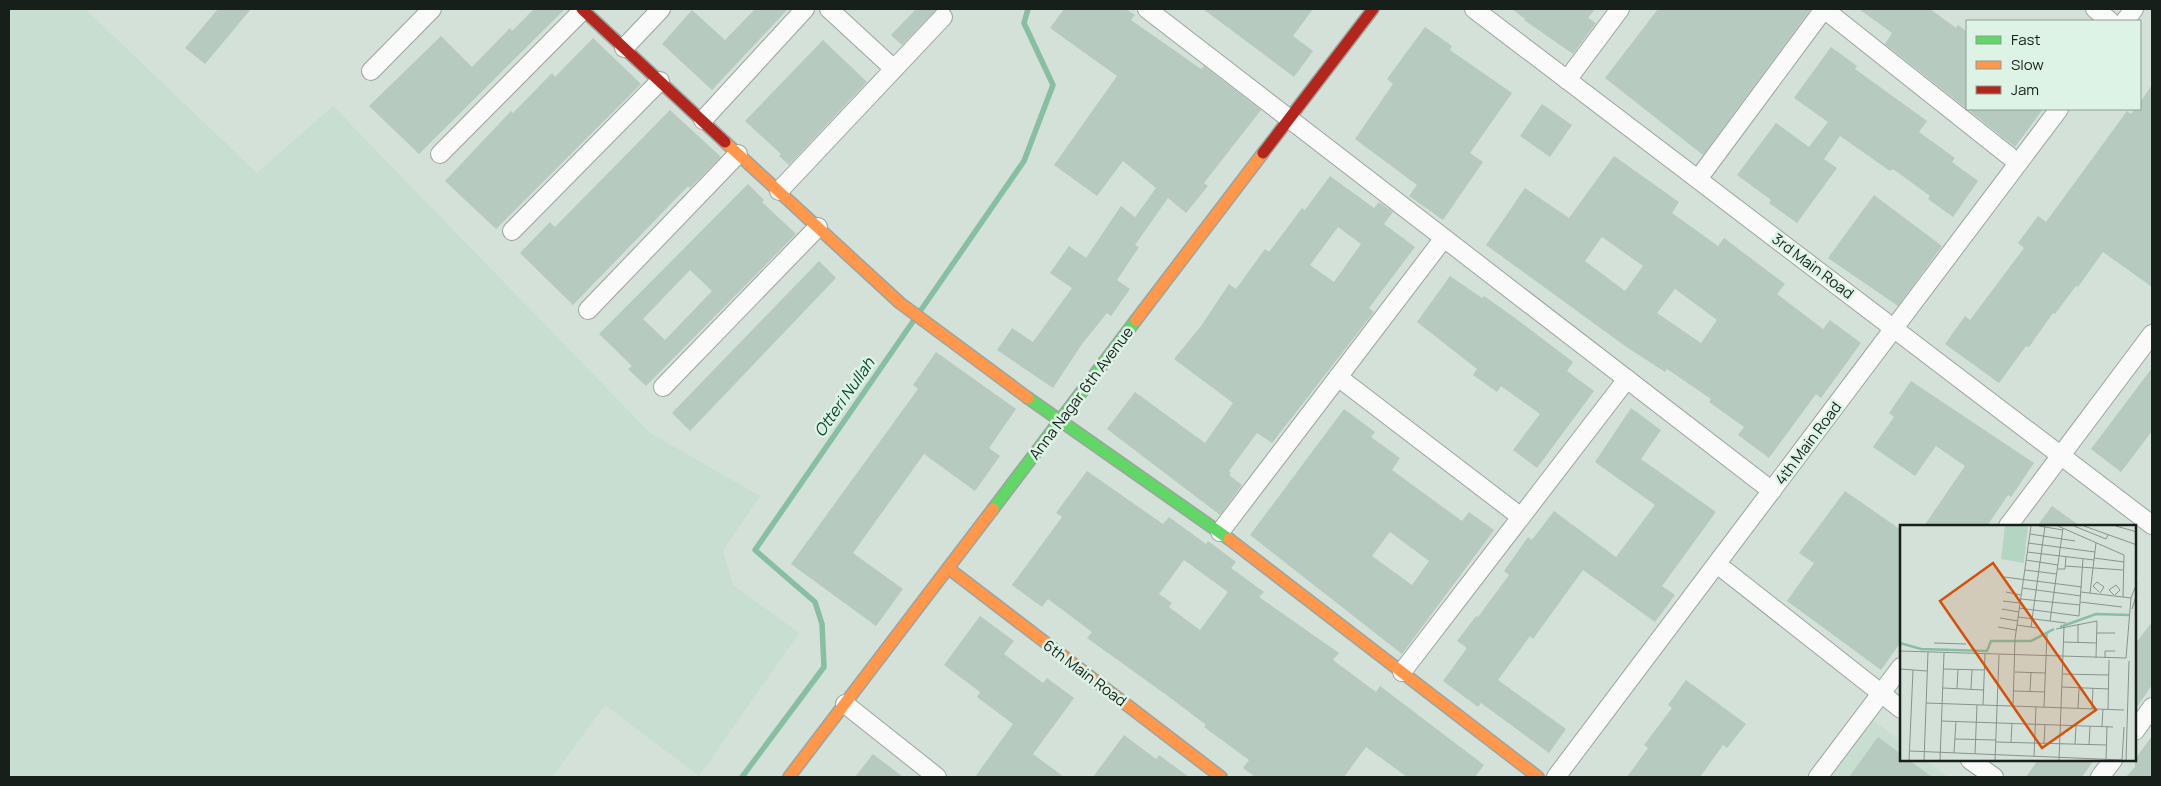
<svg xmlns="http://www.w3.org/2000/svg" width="2161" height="786" viewBox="0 0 2161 786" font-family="Manrope,sans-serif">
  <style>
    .built { fill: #c7ded0 }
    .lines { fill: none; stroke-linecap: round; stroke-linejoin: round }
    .stream { stroke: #88bea1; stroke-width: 5.5 }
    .building { fill: #b6cabf; fill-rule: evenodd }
    .street-casing { stroke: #9ba49e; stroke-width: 20 }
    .fast-casing { stroke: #9ba49e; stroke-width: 14 }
    .slow-casing { stroke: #9ba49e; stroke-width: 14 }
    .jam-casing { stroke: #9ba49e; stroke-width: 14 }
    .street { stroke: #f9faf9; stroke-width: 18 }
    .fast { stroke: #63d668; stroke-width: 11 }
    .slow { stroke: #ff974d; stroke-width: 11 }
    .jam { stroke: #b3261e; stroke-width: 11 }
    .labels { text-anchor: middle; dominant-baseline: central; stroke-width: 5; stroke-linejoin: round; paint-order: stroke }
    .street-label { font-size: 15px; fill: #171f1a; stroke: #dcf3e5 }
    .water-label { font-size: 16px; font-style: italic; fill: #0b462d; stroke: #dcf3e5 }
    .inset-river { fill: none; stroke: #88bea1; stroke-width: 2.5 }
    .inset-road { fill: none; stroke: #88938d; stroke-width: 1 }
    .view { fill: #d3530d; fill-opacity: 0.15; stroke: #d3530d; stroke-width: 2.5 }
    .inset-edge { fill: none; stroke: #171f1a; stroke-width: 2.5 }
  </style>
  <rect width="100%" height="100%" fill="#d4e1d9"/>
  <g class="built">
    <polygon points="9,9 85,9 257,173 333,106 650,433 760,496 723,551 733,585 799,633 699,776 605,705 552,777 9,777"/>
    <polygon points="1861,711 1901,742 1901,760 1925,760 1948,777 1811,777"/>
  </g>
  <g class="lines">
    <g class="stream">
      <polyline points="921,310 1024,161 1053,85 1024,23 1028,9"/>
      <polyline points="742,777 824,667 822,624 815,602 755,550 914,320"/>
    </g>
  </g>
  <g class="building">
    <polygon points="218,9 251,9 205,64 185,48"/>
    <polygon points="534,9 565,9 419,154 369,106 441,36 472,67 510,28 512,31"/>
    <polygon points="755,9 788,9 712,90 662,44 692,10 725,40"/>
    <polygon points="916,9 937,9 902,45 891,35"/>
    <polygon points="1064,9 1126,9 1135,15 1131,20 1201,69 1204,66 1261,110 1204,183 1208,186 1186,213 1168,198 1135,245 1139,247 1117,280 1130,289 1111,316 1107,313 1082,344 1053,388 997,350 1012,328 1033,342 1072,288 1050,273 1069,246 1086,258 1121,206 1135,217 1156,188 1123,161 1097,196 1054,165 1117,76 1050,28"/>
    <polygon points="1203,9 1313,9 1293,36 1313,51 1294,77"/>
    <polygon points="1512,9 1595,9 1588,18 1596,23 1573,54 1524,20 1525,19"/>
    <polygon points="1658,9 1811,9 1703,155 1605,78"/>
    <polygon points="1859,9 1930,9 1956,28 1958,25 1967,32 1967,109 1885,44 1892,33"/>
    <polygon points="1425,27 1452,46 1450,50 1512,93 1470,153 1483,162 1443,220 1409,196 1417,185 1355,139 1393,84 1387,79"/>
    <polygon points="593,38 641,84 496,229 445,181 511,111 513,113 552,73 555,77"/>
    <polygon points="823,40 867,82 789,165 779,156 781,154 745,121"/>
    <polygon points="1831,47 1857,66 1855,69 1927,121 1919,132 1955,158 1952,162 1978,181 1953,217 1928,199 1930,196 1893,169 1890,171 1840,136 1824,159 1837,168 1797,223 1769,203 1771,200 1737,175 1776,123 1809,147 1828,122 1794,98"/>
    <polygon points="2152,85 2152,287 2103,252 2078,287 2076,286 2055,314 2053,313 2029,347 2026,346 1999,383 1945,344 1965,316 1970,320 2024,248 2018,243 2038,216 2046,222 2127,111 2131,114 2135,109 2140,109 2140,102"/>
    <polygon points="1542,104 1572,125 1550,157 1520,136"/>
    <polygon points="1967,109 2043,109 2015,147"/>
    <polygon points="670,110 721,157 690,188 688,186 573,305 520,253 550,222 555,227"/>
    <path d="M1614,156L1679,202L1672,213L1718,246L1724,238L1785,284L1777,294L1823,329L1830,320L1861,343L1821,398L1816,394L1769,458L1738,435L1744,427L1709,402L1711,399L1667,369L1665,372L1625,346L1486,245L1525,188L1569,218ZM1602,237L1643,266L1625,291L1585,261ZM1675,289L1717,320L1701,343L1657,313Z"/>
    <path d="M1330,176L1374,208L1379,202L1393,212L1384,224L1415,247L1369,308L1374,312L1272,443L1257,433L1229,471L1231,473L1229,475L1242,485L1220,515L1107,429L1135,392L1205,443L1233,403L1174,359L1201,326L1229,284L1236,289L1265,249L1269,252L1302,208L1305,210ZM1338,227L1361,244L1334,282L1310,265Z"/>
    <path d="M748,184L764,200L762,202L796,234L646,386L628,369L632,366L599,334ZM690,270L712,291L665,340L643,319Z"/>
    <polygon points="1874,195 1942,246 1898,306 1828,258"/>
    <polygon points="819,261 836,278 690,431 672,413"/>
    <polygon points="1450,276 1482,298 1484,296 1515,318 1573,362 1567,371 1594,391 1537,468 1513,450 1540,414 1501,386 1497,392 1473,375 1477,369 1417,322"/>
    <polygon points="936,352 1016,409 989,448 1000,456 975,491 924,454 853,553 903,589 876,626 791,564 918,389 913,385"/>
    <polygon points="2152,368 2152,431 2121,472 2091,449"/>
    <polygon points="1911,381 2034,463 2011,497 2008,495 1987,526 1924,526 1965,466 1936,446 1915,476 1873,447 1894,417 1889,413"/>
    <polygon points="1631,408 1661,430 1641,459 1716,512 1662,586 1675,595 1655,622 1583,570 1533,639 1530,636 1498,680 1566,729 1549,753 1481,703 1478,707 1443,681 1467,648 1457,641 1476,616 1478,617 1509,575 1504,571 1528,537 1532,540 1554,511 1616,557 1655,505 1595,462"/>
    <path d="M1344,409L1375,432L1371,437L1400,458L1392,470L1462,521L1469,512L1494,530L1402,654L1250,535ZM1390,532L1429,561L1412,585L1372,556Z"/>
    <path d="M1087,471L1163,524L1169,517L1206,544L1208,541L1236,562L1231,568L1264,592L1259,597L1339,653L1333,660L1376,692L1380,686L1484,765L1475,777H1407L1366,747L1344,777H1255L1243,768L1249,760L1204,727L1206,725L1172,699L1087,638L1092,632L1048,599L1042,607L1012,585L1062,517L1056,513ZM1184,560L1228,592L1200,630L1169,607L1172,603L1159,594Z"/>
    <polygon points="1845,491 1901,530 1901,642 1881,670 1787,601 1814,563 1799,553"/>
    <polygon points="2052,506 2080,526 2037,526"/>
    <polygon points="980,616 1014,641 1004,654 1043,683 1047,678 1074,698 1033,754 1064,777 975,777 1013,724 977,697 980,692 944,665"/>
    <polygon points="2152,622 2152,685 2135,710 2135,644"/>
    <polygon points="1686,680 1746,724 1727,748 1723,745 1700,777 1627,777 1648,748 1644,745 1672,708 1668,705"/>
    <polygon points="1124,735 1156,759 1159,755 1189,777 1093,777"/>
    <polygon points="2152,736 2152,777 2126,777 2135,767 2135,759"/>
    <polygon points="1878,737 1901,754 1901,760 1909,760 1932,777 1849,777"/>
    <polygon points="873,754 903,777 855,777"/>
    <polygon points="2038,760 2094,760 2082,777 2026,777"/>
  </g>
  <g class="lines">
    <g class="street-casing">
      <g id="street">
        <polyline points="829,9 894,69"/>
        <polyline points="1147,9 1772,491"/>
        <polyline points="1474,9 2152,525"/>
        <polyline points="1824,9 2018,163"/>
        <polyline points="2095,9 2110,21"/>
        <polyline points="2125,21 2134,9"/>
        <polyline points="624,48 661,9"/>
        <polyline points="371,71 432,9"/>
        <polyline points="1567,80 1620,9"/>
        <polyline points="703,120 805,9"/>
        <polyline points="440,154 583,10"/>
        <polyline points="1698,179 1824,9"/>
        <polyline points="779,191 943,17"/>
        <polyline points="512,231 660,81"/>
        <polyline points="588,310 738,154"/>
        <polyline points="1338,377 1521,517"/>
        <polyline points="663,387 818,227"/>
        <polyline points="2008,526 2152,334"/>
        <polyline points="1220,532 1444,238"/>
        <polyline points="1717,564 1901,709"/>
        <polyline points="1402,672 1627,379"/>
        <polyline points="845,704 937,777"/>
        <polyline points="2135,731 2152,707"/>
        <polyline points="1970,760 1994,777"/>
        <polyline points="1556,777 2059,109"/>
        <polyline points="1818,777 1901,667"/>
        <polyline points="2100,777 2113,760"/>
      </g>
    </g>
    <g class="fast-casing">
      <g id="fast">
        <polyline points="1028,398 1229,539"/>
        <polyline points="993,509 1136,320"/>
      </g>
    </g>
    <g class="slow-casing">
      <g id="slow">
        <polyline points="725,142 900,303 1028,398"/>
        <polyline points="1136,320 1263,153"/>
        <polyline points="1229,539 1538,777"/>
        <polyline points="948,568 1221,777"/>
        <polyline points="789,777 993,509"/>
      </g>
    </g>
    <g class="jam-casing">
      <g id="jam">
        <polyline points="582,9 725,142"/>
        <polyline points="1263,153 1373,9"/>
      </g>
    </g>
    <use href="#street" class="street"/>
    <use href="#fast" class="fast"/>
    <use href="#slow" class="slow"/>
    <use href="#jam" class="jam"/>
  </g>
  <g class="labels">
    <g class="street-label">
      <text transform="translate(1813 266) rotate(37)">3rd Main Road</text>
      <text transform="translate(1081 393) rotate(-53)">Anna Nagar 6th Avenue</text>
      <text transform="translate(1808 443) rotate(-53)">4th Main Road</text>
      <text transform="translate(1085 673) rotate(37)">6th Main Road</text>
    </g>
    <g class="water-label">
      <text transform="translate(844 397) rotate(-55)">Otteri Nullah</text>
    </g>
  </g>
  <g transform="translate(1900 525)">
    <rect width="236" height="236" fill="#d4e1d9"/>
    <path d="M105,1H128L124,38L101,34Z" fill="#b4d5c2"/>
    <path class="inset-river" d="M160,102L196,89L229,90M0,118L21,124L87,126L91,116H131L154,104"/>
    <path class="inset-road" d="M139,1L163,5M158,1L224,30L223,72M174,1L206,14L208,10M184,1L237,20M216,1L237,7M130,9L175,16M128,18L195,27M127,27L194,35M194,33L224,37M126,35L158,40M165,41L223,45M158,44H165L166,31M125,45L157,49M104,52L182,62M122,63L181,71M106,67L121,70M181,67L231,73M199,67L193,61L197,57L204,62L200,68M190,68L196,18M214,70L209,65L216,60L220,65L215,70M121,74L180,80M103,76L120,78M180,77L222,82M119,83L179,91L183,34M102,84L119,87M232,84L237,68M118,92L166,98M100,93L118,96M150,96L163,3M117,100L137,103M98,102L116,105M131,102L145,1M156,104L197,96L196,133M197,108H215M163,117L197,118M178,117V99M34,118L66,119M0,126L226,133M205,133V126H215M226,133L231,73L237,58M0,144L27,146M43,144L84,145M115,147L145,148M162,149L209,150M162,162L209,164M43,163L84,165M57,164L58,144M71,164L72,145M114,166L145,167M130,166L131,147M26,178L224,185M83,180L85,129M113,181L115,114L131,1M144,182L147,109M178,183L179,163M192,184L193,163M208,184L209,135M41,196L213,202M202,201L203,184M55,214L96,215M96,217L207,220M111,217L112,198M144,218L145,199M175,219L176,201M189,220L190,201M10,226L222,235M54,228L56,196M75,229L77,180M134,231L136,182M9,236L13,145M24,236L28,127M40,236L44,128M95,236L99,130M159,236L164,102M206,236L207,201M222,236L224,202M226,236L229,136"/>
    <path class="view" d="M93,38L196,185L142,223L40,76Z"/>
    <rect width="236" height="236" class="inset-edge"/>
  </g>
  <rect width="2161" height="786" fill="none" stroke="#171f1a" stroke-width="20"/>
  <rect x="1966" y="20" width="175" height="90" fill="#dcf3e5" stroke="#8d9e94"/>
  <rect x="1976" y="36" width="25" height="8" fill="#63d668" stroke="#8d9e94"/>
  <text x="2011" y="45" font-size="15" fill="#171f1a">Fast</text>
  <rect x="1976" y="61" width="25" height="8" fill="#ff974d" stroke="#8d9e94"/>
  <text x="2011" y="70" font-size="15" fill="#171f1a">Slow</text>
  <rect x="1976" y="86" width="25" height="8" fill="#b3261e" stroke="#8d9e94"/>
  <text x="2011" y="95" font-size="15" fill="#171f1a">Jam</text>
</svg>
